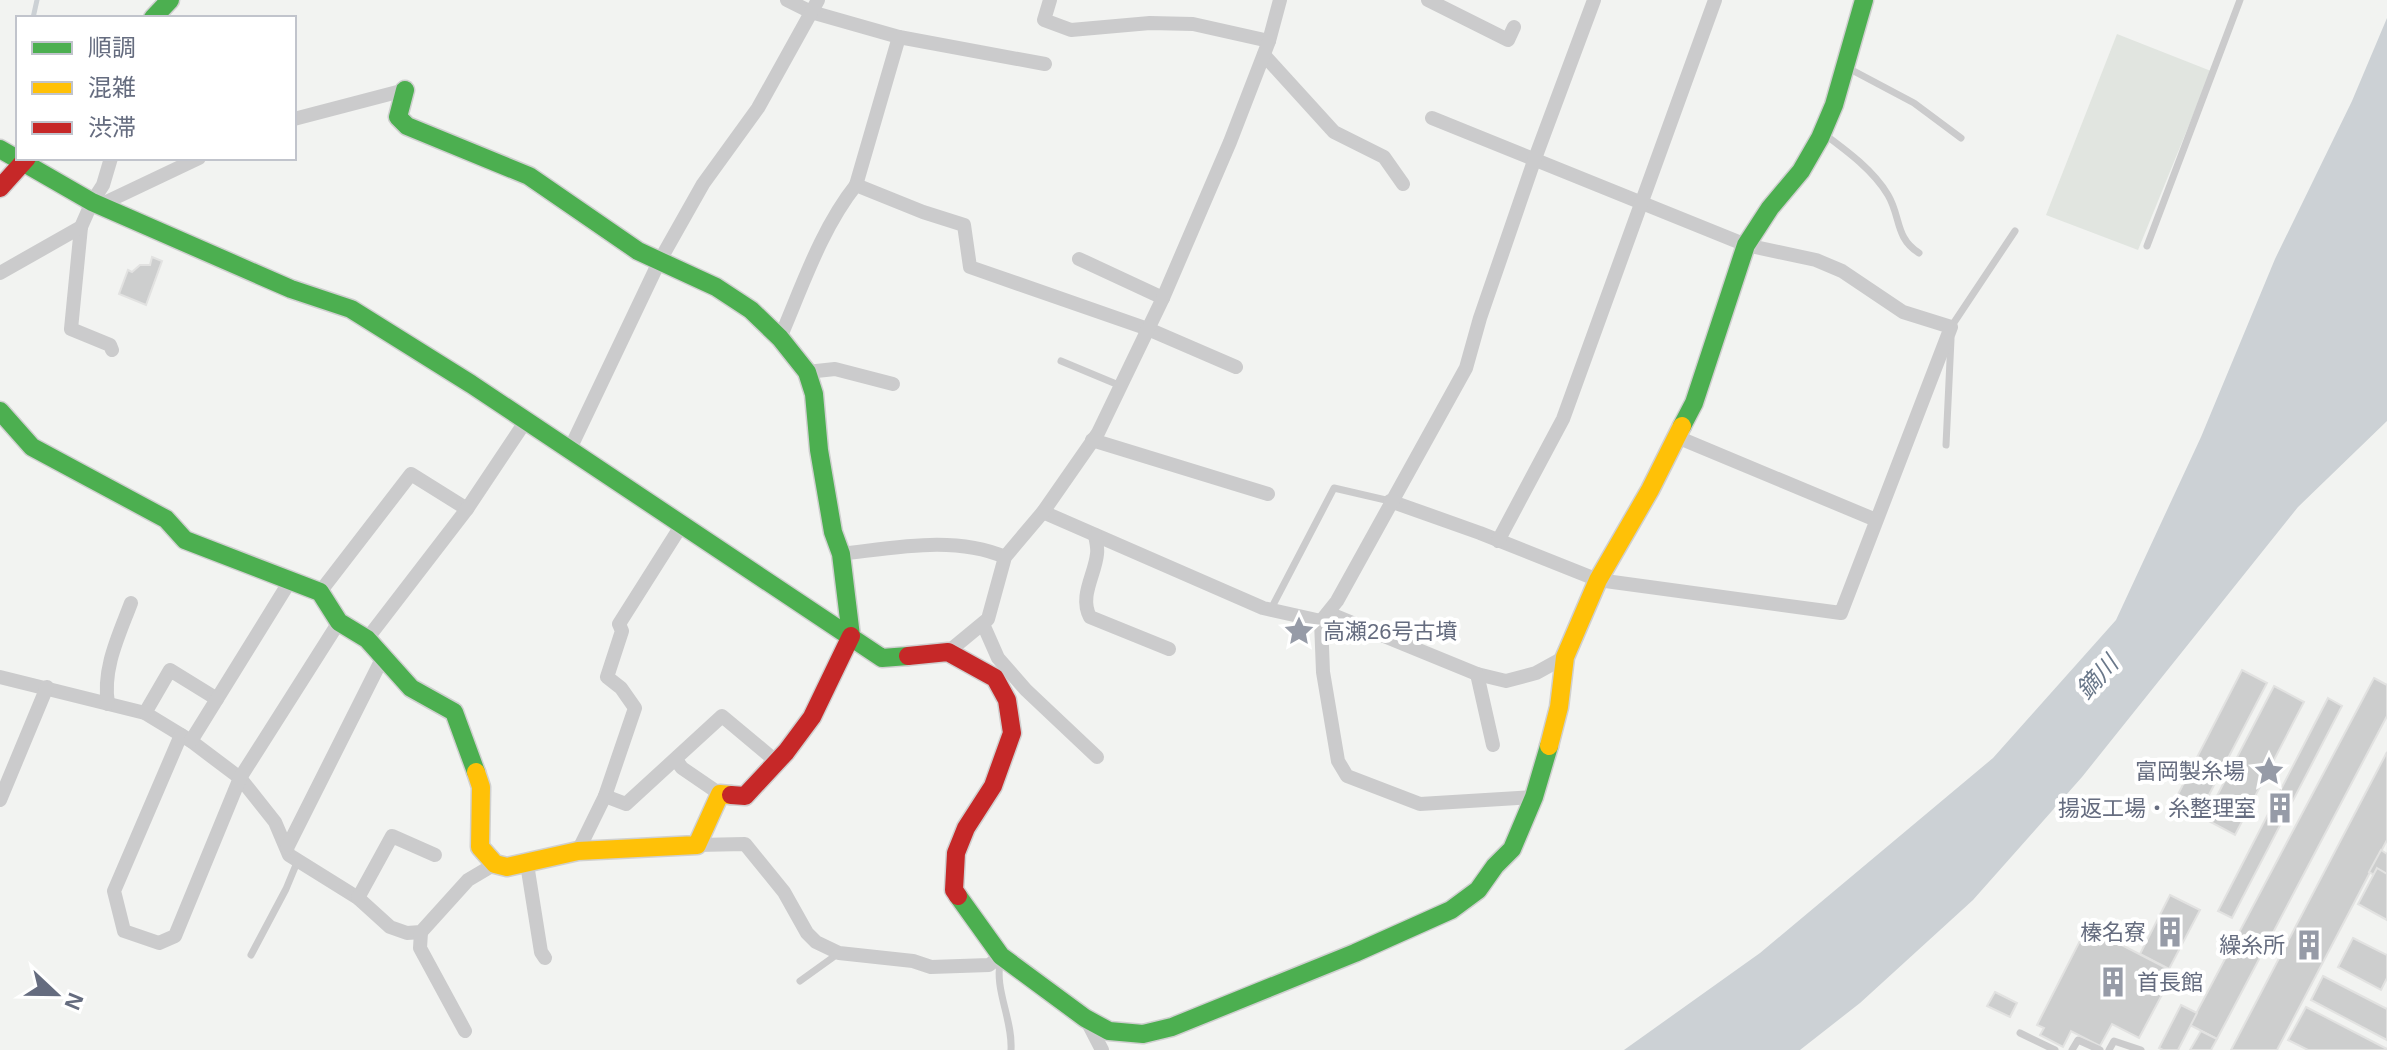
<svg xmlns="http://www.w3.org/2000/svg" width="2387" height="1050" viewBox="0 0 2387 1050" font-family="Arial,'Noto Sans JP',sans-serif">
  <style>
    .green { fill: #e1e5e0 }
    .water { fill: #ccd1d5 }
    .lines { fill: none; stroke-linecap: round; stroke-linejoin: round }
    .stream { stroke: #ccd1d5; stroke-width: 5 }
    .building { fill: #cdcece; stroke: #e2e2e1; stroke-width: 2 }
    .fast-casing { stroke: #d0d0d0; stroke-width: 21 }
    .slow-casing { stroke: #d0d0d0; stroke-width: 21 }
    .jam-casing { stroke: #d0d0d0; stroke-width: 21 }
    .lane { stroke: #cbcbcc; stroke-width: 7 }
    .street { stroke: #cbcbcc; stroke-width: 14 }
    .fast { stroke: #4caf50; stroke-width: 18 }
    .slow { stroke: #ffc107; stroke-width: 18 }
    .jam { stroke: #c62828; stroke-width: 18 }
    .labels { text-anchor: middle; dominant-baseline: central; stroke-width: 8; stroke-linejoin: round; paint-order: stroke }
    .poi-label { font-size: 22px; fill: #656c7f; stroke: #fff; text-anchor: end }
    .water-label { font-size: 24px; font-style: italic; fill: #6a788a; stroke: #fff }
  </style>
  <rect width="100%" height="100%" fill="#f2f3f1"/>
  <polygon class="green" points="2117,34 2211,71 2138,250 2046,215"/>
  <polygon class="water" points="2387,18 2387,421 2298,507 2082,777 1973,900 1860,1003 1800,1050 1624,1050 1760,953 1993,758 2116,620 2201,437 2275,259 2352,101"/>
  <g class="lines">
    <polyline class="stream" points="33,18 37,0"/>
  </g>
  <g class="building">
    <polygon points="152,257 162,261 146,305 119,294 128,270 132,272 140,265 150,265"/>
    <polygon points="2242,670 2267,683 2198,816 2173,804"/>
    <polygon points="2374,678 2387,685 2387,716 2217,1039 2190,1025"/>
    <polygon points="2274,686 2304,702 2235,835 2205,819"/>
    <polygon points="2328,698 2342,706 2232,918 2218,911"/>
    <polygon points="2387,752 2387,840 2277,1050 2231,1050"/>
    <polygon points="2381,850 2387,854 2387,882 2369,872"/>
    <polygon points="2377,868 2387,874 2387,920 2358,904"/>
    <polygon points="2170,895 2200,910 2169,969 2140,954"/>
    <polygon points="2087,927 2174,972 2139,1038 2112,1024 2100,1046 2071,1031 2063,1047 2040,1035 2044,1028 2037,1025"/>
    <polygon points="2353,938 2387,955 2387,978 2381,990 2338,967"/>
    <polygon points="2323,976 2387,1009 2387,1040 2311,1000"/>
    <polygon points="1995,992 2017,1003 2010,1017 1987,1006"/>
    <polygon points="2181,1005 2197,1013 2178,1050 2163,1050 2159,1048"/>
    <polygon points="2306,1007 2387,1049 2387,1050 2308,1050 2288,1040"/>
    <polygon points="2201,1031 2217,1039 2211,1050 2190,1050"/>
  </g>
  <g class="lines">
    <g class="fast-casing">
      <g id="fast">
        <polyline points="153,18 170,0"/>
        <polyline points="405,90 398,117 407,126 529,176 638,251 716,287 751,310 780,338 807,372 814,394 819,450 833,532 841,554 851,636"/>
        <polyline points="0,149 92,202 291,289 351,309 471,384 882,658 908,656"/>
        <polyline points="0,411 32,447 166,519 185,540 320,592 339,622 367,639 411,688 454,712 476,772"/>
        <polyline points="1682,426 1694,403 1746,245 1770,208 1801,171 1820,138 1834,105 1864,0"/>
        <polyline points="958,896 1001,956 1085,1018 1109,1031 1143,1034 1172,1027 1355,953 1451,910 1478,890 1495,866 1512,849 1534,797 1549,746"/>
      </g>
    </g>
    <g class="slow-casing">
      <g id="slow">
        <polyline points="1549,746 1559,707 1565,657 1598,580 1650,490 1682,426"/>
        <polyline points="476,772 481,787 480,847 495,864 507,867 578,851 697,845 720,794 731,795"/>
      </g>
    </g>
    <g class="jam-casing">
      <g id="jam">
        <polyline points="0,188 27,158"/>
        <polyline points="908,656 948,652 995,678 1007,700 1012,733 993,786 966,828 956,853 954,890 958,896"/>
        <polyline points="731,795 745,796 786,752 812,717 851,636"/>
      </g>
    </g>
    <g class="lane">
      <polyline points="1848,68 1914,103 1961,138"/>
      <path d="M1824,134C1847,151 1873,170 1888,195C1901,217 1895,238 1919,253"/>
      <polyline points="2147,246 2240,0"/>
      <polyline points="1951,327 2015,231"/>
      <polyline points="1061,361 1121,386"/>
      <polyline points="1946,445 1951,339"/>
      <polyline points="1271,609 1334,488 1390,501"/>
      <polyline points="251,955 286,889 298,860"/>
      <path d="M1001,958C993,988 1013,1019 1011,1050"/>
      <polyline points="800,981 839,953"/>
      <polyline points="2020,1033 2055,1050"/>
      <polyline points="2072,1050 2078,1040 2100,1050"/>
      <polyline points="2109,1050 2114,1041 2141,1050"/>
    </g>
    <g class="street">
      <polyline points="787,0 811,12 899,37"/>
      <polyline points="1050,0 1044,20 1071,30 1150,23 1193,24 1269,41"/>
      <polyline points="1428,0 1508,40 1514,27"/>
      <polyline points="1264,55 1334,132 1384,157 1403,184"/>
      <polyline points="294,119 405,90"/>
      <polyline points="856,185 899,37 1045,64"/>
      <polyline points="100,205 199,158"/>
      <polyline points="81,227 71,329 110,345 112,350"/>
      <polyline points="1079,259 1163,298"/>
      <polyline points="0,273 81,227 92,202 103,185 111,158"/>
      <path d="M780,338C802,287 821,229 856,185L923,212L964,225L970,267L1148,329L1236,367"/>
      <polyline points="807,372 835,369 893,384"/>
      <polyline points="1677,437 1876,520"/>
      <polyline points="1092,440 1268,494"/>
      <polyline points="569,451 659,262 703,184 758,108 818,0"/>
      <polyline points="1390,501 1480,533 1598,580 1841,613 1951,327 1903,312 1842,271 1816,260 1746,245 1432,118"/>
      <polyline points="1043,512 1263,608 1321,621"/>
      <path d="M1095,535C1096,541 1098,548 1097,554C1095,575 1079,596 1090,617L1169,649"/>
      <polyline points="1498,541 1563,419 1715,0"/>
      <path d="M841,554C894,548 954,535 1005,557"/>
      <polyline points="320,592 411,474 467,509"/>
      <polyline points="1328,613 1477,674 1506,681 1536,673 1565,657"/>
      <polyline points="983,624 998,658 1026,690 1097,757"/>
      <polyline points="367,639 467,509 525,422"/>
      <polyline points="948,652 988,619 1005,557 1043,512 1098,433 1163,298 1230,142 1269,41 1280,0"/>
      <polyline points="1477,674 1493,745"/>
      <polyline points="0,677 145,713 191,741 240,778 275,822 289,855 358,898 390,927 407,933 421,932 468,880 495,864"/>
      <path d="M108,704C102,669 119,635 131,603"/>
      <polyline points="145,713 170,670 217,699"/>
      <polyline points="181,735 114,891 124,931 159,943 175,936 240,778 339,622"/>
      <polyline points="191,741 290,581"/>
      <polyline points="676,760 682,768 720,794"/>
      <polyline points="605,796 626,804 722,716 777,762"/>
      <polyline points="1534,797 1420,804 1347,776 1338,761 1323,672 1321,621 1337,601 1466,368 1480,318 1534,161 1594,0"/>
      <polyline points="0,800 47,687"/>
      <polyline points="697,845 745,844 784,892 807,933 816,942 839,953 913,961 931,967 989,965 1001,956"/>
      <polyline points="287,848 382,659"/>
      <polyline points="578,851 605,796 635,708 621,688 607,677 622,631 619,624 681,526"/>
      <polyline points="527,864 541,952 545,958"/>
      <polyline points="358,898 392,836 435,855"/>
      <polyline points="421,932 420,948 465,1031"/>
      <polyline points="1086,1019 1102,1050"/>
    </g>
    <use href="#fast" class="fast"/>
    <use href="#slow" class="slow"/>
    <use href="#jam" class="jam"/>
  </g>
  <defs>
    <g id="sight-bare" transform="scale(2.4)"><path d="M0-6L1.8-2.2L6-1.7L2.9 1.2L3.7 5.4L0 3.3L-3.7 5.4L-2.9 1.2L-6-1.7L-1.8-2.2Z" fill="#969ba7" stroke="#fff" stroke-width="2.5" paint-order="stroke"/></g>
    <g id="building-bare" transform="scale(2.4)"><path d="M-4-6H4V6H1V3H-1V6H-4ZM-2.5-4.3h1.7v1.8h-1.7ZM.8-4.3h1.7v1.8H.8ZM-2.5-1h1.7V.8h-1.7ZM.8-1h1.7V.8H.8Z" fill="#969ba7" stroke="#fff" stroke-width="2.5" paint-order="stroke"/></g>
  </defs>
  <g fill-rule="evenodd">
    <use href="#sight-bare" x="1299" y="631"/>
    <use href="#sight-bare" x="2269" y="771"/>
    <use href="#building-bare" x="2280" y="808"/>
    <use href="#building-bare" x="2170" y="932"/>
    <use href="#building-bare" x="2309" y="945"/>
    <use href="#building-bare" x="2113" y="982"/>
  </g>
  <g class="labels">
    <g class="poi-label">
      <text x="1323" y="631" text-anchor="start">高瀬26号古墳</text>
      <text x="2245" y="771">富岡製糸場</text>
      <text x="2256" y="808">揚返工場・糸整理室</text>
      <text x="2146" y="932">榛名寮</text>
      <text x="2285" y="945">繰糸所</text>
      <text x="2137" y="982" text-anchor="start">首長館</text>
    </g>
    <g class="water-label">
      <text transform="translate(2097 677) rotate(-48)">鏑川</text>
    </g>
  </g>
  <rect x="16" y="16" width="280" height="144" fill="#ffffff" stroke="#c1c4cc" stroke-width="2"/>
  <rect x="32" y="42" width="40" height="12" fill="#4caf50" stroke="#c1c4cc" stroke-width="2"/>
  <text x="88" y="56" font-size="24" fill="#656c7f">順調</text>
  <rect x="32" y="82" width="40" height="12" fill="#ffc107" stroke="#c1c4cc" stroke-width="2"/>
  <text x="88" y="96" font-size="24" fill="#656c7f">混雑</text>
  <rect x="32" y="122" width="40" height="12" fill="#c62828" stroke="#c1c4cc" stroke-width="2"/>
  <text x="88" y="136" font-size="24" fill="#656c7f">渋滞</text>
  <g transform="translate(56 994) rotate(112)" stroke="#ffffff" stroke-width="6" paint-order="stroke">
  <path d="M0-6L14 30L0 20L-14 30Z" fill="#656c7f"/>
  <text y="-12" font-size="22" font-weight="bold" text-anchor="middle" fill="#656c7f">N</text>
  </g>
</svg>
